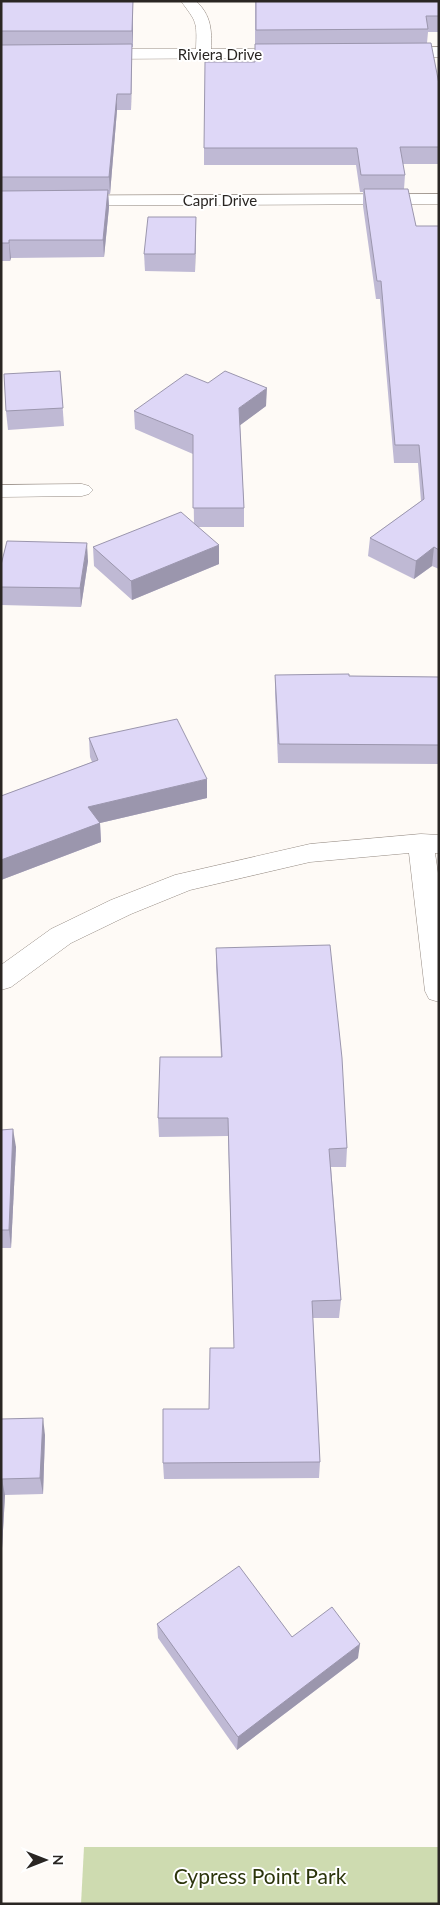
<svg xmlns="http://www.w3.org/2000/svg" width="440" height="1905" viewBox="0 0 440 1905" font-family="Lato,sans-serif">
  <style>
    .green { fill: #cedbb0 }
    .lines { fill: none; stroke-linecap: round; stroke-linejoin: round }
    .minor-casing { stroke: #968c84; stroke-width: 1 }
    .minor { fill: #fff; fill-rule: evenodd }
    .wall { fill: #bfb9d4 }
    .shaded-wall { fill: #9b96ad }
    .building { fill: #ded7f7; stroke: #9b96ad }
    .labels { text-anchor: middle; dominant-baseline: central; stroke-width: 4; stroke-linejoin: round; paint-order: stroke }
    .far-street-label { font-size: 15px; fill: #2a2623; stroke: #fff }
    .near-park-label { font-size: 21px; fill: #2c350c; stroke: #fff }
  </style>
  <rect width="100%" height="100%" fill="#fefaf6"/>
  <polygon class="green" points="84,1847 439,1847 439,1904 81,1904"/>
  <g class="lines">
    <g class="minor-casing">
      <g id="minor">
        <path d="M181,1H196C211,15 212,30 211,49L292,48L297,50L300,53L297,56L292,58L95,59L90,57L87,54L90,51L95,49H196C197,21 197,23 181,1Z"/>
        <polygon points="439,47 439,57 395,58 390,56 387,53 390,50 395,48"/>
        <polygon points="439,194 439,204 1,206 1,196"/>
        <polygon points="82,484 89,486 93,490 89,494 82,496 1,497 1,485"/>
        <polygon points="421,834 439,835 439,853 435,853 439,880 439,1002 429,999 425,991 409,853 310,862 190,890 131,914 71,943 11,987 1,990 1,965 51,929 111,900 175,875 310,844"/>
      </g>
    </g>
    <use href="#minor" class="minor"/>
  </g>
  <g class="wall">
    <polygon points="1,1 133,1 133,47 132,47 131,110 117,110 110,194 108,194 109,207 104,257 11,258 10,261 1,261"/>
    <polygon points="255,1 439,1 439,32 428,32 427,43 439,84 439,164 403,164 405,175 404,189 416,226 439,226 439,569 432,566 414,579 368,556 370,538 421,501 418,463 394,463 380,299 376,299 363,206 363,192 360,192 356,165 204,165 204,148 255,62"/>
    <polygon points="196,217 195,272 145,271 144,254"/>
    <polygon points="60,371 64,426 8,430 6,411"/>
    <polygon points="266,406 240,425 244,508 244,527 198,527 219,564 132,600 94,566 93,547 194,524 193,454 135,429 134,411"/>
    <polygon points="88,561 81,607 1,605 1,565"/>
    <polygon points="275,675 439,677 439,764 278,763 275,693"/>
    <polygon points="89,738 207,798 100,823 101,842 1,880 1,796 92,762 90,757"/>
    <polygon points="216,948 347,1148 346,1167 331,1167 341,1300 339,1318 313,1318 320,1462 319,1478 164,1479 163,1463 209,1409 234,1348 228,1136 159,1137 158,1118 221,1057 216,967"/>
    <polygon points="1,1130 16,1147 11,1248 1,1248"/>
    <polygon points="1,1419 45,1435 43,1494 5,1495 1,1566"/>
    <polygon points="157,1624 292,1637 358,1658 237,1750 158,1638"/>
  </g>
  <g class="shaded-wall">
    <polygon points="133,1 133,47 132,31"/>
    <polygon points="132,44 132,60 131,110 131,94"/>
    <polygon points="117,94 117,110 110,194 109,177"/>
    <polygon points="108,190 109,207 104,257 103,240"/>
    <polygon points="196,217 196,234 195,272 195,254"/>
    <polygon points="9,240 11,258 10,261 9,243"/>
    <polygon points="267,388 266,406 239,426 239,408"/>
    <polygon points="87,543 88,561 81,607 80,588"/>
    <polygon points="219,545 219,564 132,600 131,581"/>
    <polygon points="434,547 432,566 414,579 416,561"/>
    <polygon points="207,779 207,798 100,823 101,842 1,880 1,860 88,807"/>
    <polygon points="13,1129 16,1147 11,1248 9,1230"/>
    <polygon points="43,1418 45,1435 43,1494 40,1478"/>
    <polygon points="2,1479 5,1495 1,1566 1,1494"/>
    <polygon points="360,1644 358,1658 237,1750 238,1737"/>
  </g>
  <g class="building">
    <polygon points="1,1 133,1 132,31 1,31"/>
    <polygon points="256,1 439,1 439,16 426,16 428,29 256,30"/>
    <polygon points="431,43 439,84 439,147 400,147 405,175 361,175 357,148 204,148 205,62 255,62 255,44"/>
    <polygon points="132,44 131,94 117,94 109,177 1,177 1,45"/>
    <polygon points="364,189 408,189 416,226 439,226 439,550 434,547 416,561 370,538 424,499 419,445 395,445 381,281 377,281"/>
    <polygon points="108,190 103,240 9,240 9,243 1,243 1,191"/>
    <polygon points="148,217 196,217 195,254 144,254"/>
    <polygon points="60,371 63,408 6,411 4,374"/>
    <polygon points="225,371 267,388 239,408 244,508 193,508 193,435 134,411 186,374 208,383"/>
    <polygon points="181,512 219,545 131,581 93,547"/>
    <polygon points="7,541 87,543 80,588 1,587 1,565"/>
    <polygon points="349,674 349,676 439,677 439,745 279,744 275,675"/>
    <polygon points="177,719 207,779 88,807 100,823 1,860 1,796 98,760 89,738"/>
    <polygon points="330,945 342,1058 347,1148 329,1149 341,1300 312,1301 320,1462 163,1463 163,1409 209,1409 210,1348 234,1348 228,1118 158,1118 160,1057 222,1057 216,948"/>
    <polygon points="13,1129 9,1230 1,1230 1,1130"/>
    <polygon points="43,1418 40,1478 2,1479 1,1494 1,1419"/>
    <polygon points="239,1566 292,1637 332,1607 360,1644 238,1737 157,1624"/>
  </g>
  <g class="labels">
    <g class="far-street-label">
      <text x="220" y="54">Riviera Drive</text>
      <text x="220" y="200">Capri Drive</text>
    </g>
    <g class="near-park-label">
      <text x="260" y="1875">Cypress Point Park</text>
    </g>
  </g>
  <rect width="440" height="1905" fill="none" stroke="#2a2623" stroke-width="5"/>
  <g transform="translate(45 1860) rotate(90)" stroke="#ffffff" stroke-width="4" paint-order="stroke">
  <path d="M0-4L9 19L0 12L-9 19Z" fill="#2a2623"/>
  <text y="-8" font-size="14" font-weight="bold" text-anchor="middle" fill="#2a2623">N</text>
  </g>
</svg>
